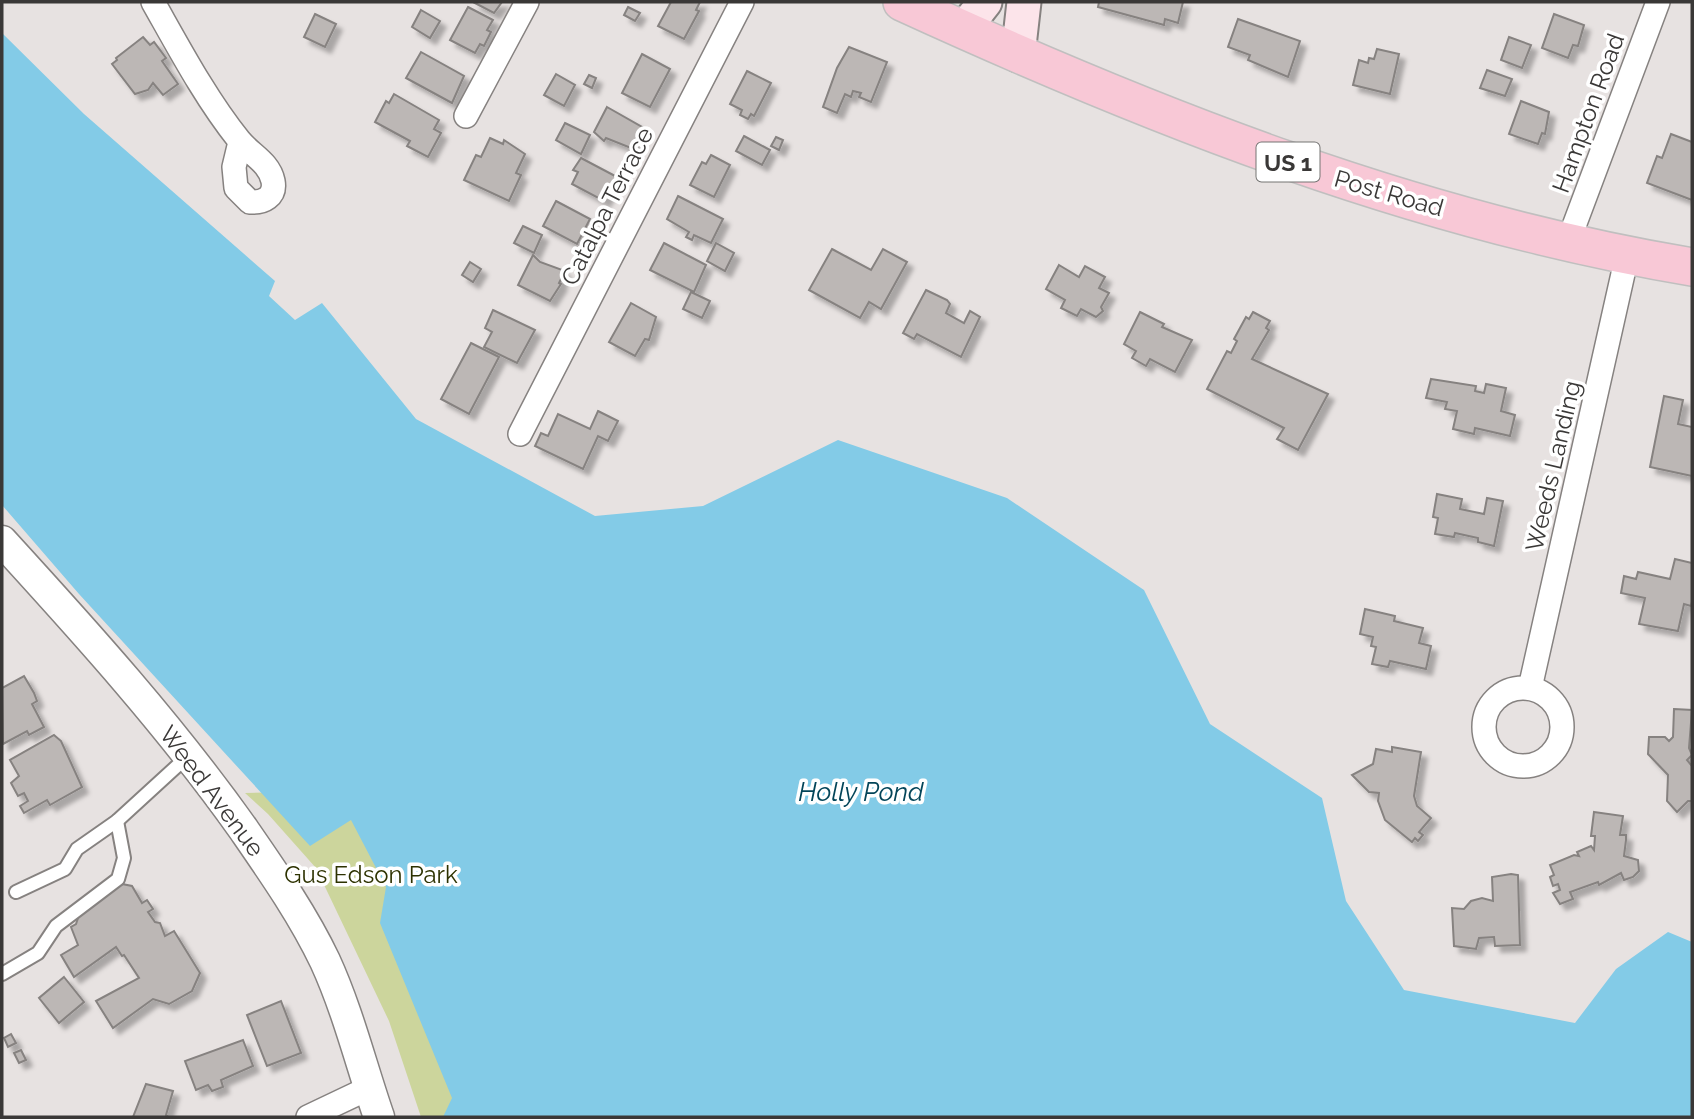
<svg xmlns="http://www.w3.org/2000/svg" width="1694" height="1119" viewBox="0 0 1694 1119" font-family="Raleway,sans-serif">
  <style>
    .green { fill: #ccd59c }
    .water { fill: #83cbe7 }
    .building { fill: #bcb7b5; stroke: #868280; stroke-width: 2; filter: url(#shadow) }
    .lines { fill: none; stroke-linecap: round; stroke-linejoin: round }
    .service-casing { stroke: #868280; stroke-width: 16 }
    .minor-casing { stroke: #868280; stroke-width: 26 }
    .tertiary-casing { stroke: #868280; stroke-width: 33 }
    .secondary-casing { stroke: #868280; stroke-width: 37 }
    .primary-casing { stroke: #c0bfbf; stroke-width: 40 }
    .service { stroke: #fff; stroke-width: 12 }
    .minor { stroke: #fff; stroke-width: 23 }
    .tertiary { stroke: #fff; stroke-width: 30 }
    .secondary { stroke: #fce4ea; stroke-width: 33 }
    .primary { stroke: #f8c8d6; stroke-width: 37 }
    .labels { text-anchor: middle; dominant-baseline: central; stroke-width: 7; stroke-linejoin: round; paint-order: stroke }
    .shield { fill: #fff; stroke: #757473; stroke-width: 2 }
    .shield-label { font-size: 23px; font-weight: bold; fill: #3a3837 }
    .street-label { font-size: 24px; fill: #3a3837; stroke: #fff }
    .park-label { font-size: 24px; fill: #2d3201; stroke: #fff }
    .water-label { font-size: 26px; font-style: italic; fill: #034559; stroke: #fff }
  </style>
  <defs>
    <filter id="shadow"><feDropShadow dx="6" dy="6" stdDeviation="2" flood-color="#0004"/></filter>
  </defs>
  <rect width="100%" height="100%" fill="#e7e2e1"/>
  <polygon class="green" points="325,791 365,799 464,1117 421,1117 389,1021 316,868 268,814 245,793"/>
  <polygon class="water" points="2,33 84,114 275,281 269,296 295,320 322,303 416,419 595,516 703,506 838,440 1007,498 1144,590 1210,724 1322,798 1346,901 1404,990 1575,1023 1616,969 1668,932 1692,942 1692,1117 443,1117 452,1098 380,923 386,887 351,820 310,846 79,594 2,505"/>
  <g class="building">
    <polygon points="473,2 502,2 494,13"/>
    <polygon points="671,2 700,2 696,10 699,11 684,39 658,26"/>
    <polygon points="1099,2 1183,2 1178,23 1165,19 1164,25 1098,7"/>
    <polygon points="468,7 493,20 487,30 491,32 484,46 480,44 475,53 450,40"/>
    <polygon points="628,7 640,13 635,21 624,15"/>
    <polygon points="421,10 440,21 430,38 412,27"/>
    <polygon points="315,14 336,24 325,47 304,37"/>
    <polygon points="1554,14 1584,25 1578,46 1573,45 1568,58 1542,48"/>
    <polygon points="1238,19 1300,41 1288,77 1248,60 1250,55 1228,47"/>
    <polygon points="143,37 150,45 154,42 166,58 162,61 178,84 163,95 153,83 148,90 135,94 112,64 117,60 116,58"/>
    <polygon points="1509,37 1531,45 1522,68 1501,60"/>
    <polygon points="849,47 887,62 871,102 859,97 861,93 853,91 851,97 845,94 837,113 823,107 837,68"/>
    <polygon points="1377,49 1399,54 1390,94 1353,85 1359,60 1368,63 1369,58 1374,59"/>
    <polygon points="421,52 464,76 452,103 406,78"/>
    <polygon points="642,54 670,69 650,107 622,93"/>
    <polygon points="1487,70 1512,79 1505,96 1480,88"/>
    <polygon points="747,71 771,83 754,116 751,114 748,119 740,115 742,110 730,104"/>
    <polygon points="556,74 575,85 564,106 544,95"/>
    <polygon points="589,75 596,78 592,88 584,84"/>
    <polygon points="394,94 439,120 434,129 441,133 428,157 407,146 410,141 375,122 386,101 389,103"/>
    <polygon points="1521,101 1549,112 1545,134 1542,133 1538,144 1509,134"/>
    <polygon points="607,107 642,127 631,148 606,138 604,141 594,132"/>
    <polygon points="565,123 590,135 581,154 556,140"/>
    <polygon points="1671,134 1692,142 1692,200 1647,183 1657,156 1662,158"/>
    <polygon points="744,136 770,150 762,165 736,151"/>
    <polygon points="776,137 783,140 779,150 771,146"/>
    <polygon points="490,138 503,144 504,140 525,154 516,173 521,175 509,201 464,180 476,155 481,157"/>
    <polygon points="711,155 730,165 714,197 690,185 702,162 706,164"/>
    <polygon points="581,158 617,177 604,201 572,184 578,172 573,170"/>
    <polygon points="678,196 723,219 711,243 694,235 692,240 686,237 689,232 667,219"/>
    <polygon points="556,201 590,219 577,244 543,226"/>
    <polygon points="523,226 542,235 534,253 514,243"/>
    <polygon points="664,243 706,265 694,292 650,270"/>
    <polygon points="716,243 734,253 725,271 707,261"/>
    <polygon points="832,249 871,270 883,249 907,262 881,309 869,302 860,318 809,290"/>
    <polygon points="533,255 540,262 565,271 559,283 561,284 550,301 518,285"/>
    <polygon points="470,262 481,269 473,282 462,275"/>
    <polygon points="1059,265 1079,277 1085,266 1105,277 1099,288 1109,293 1101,307 1103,311 1096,317 1081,309 1077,316 1061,308 1065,300 1046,289"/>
    <polygon points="926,290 947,300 950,304 946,313 964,323 970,311 980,317 961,357 917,334 914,339 903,333"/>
    <polygon points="691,292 710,301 702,318 683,309"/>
    <polygon points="631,303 656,317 649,340 645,339 635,356 609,342"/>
    <polygon points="493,310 535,330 517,363 484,347 492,332 485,328"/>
    <polygon points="1140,312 1164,324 1162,327 1192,340 1175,372 1150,359 1146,366 1132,358 1136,351 1124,344"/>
    <polygon points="1253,312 1270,321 1266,328 1269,330 1252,359 1328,394 1298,450 1277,439 1284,428 1207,389 1227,351 1231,353 1237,341 1234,339 1246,317 1249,319"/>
    <polygon points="471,343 499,357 469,414 441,399"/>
    <polygon points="1431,379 1476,386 1475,391 1484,393 1486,384 1506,388 1501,411 1515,415 1510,436 1475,428 1474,434 1453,429 1457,411 1445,409 1447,402 1426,398"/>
    <polygon points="1664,396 1683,400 1678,424 1692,427 1692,476 1650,467"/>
    <polygon points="598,411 618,421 608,441 598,436 583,469 535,446 541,433 548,436 558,414 590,429"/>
    <polygon points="1437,494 1462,499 1460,509 1484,514 1487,498 1503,501 1494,546 1478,542 1478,538 1455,533 1454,537 1435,534 1438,518 1433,517"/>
    <polygon points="1675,559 1692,563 1692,602 1691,606 1684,604 1678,631 1639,624 1645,598 1621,593 1624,576 1636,579 1638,572 1670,579"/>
    <polygon points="1365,609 1395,616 1394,621 1423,628 1419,643 1431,646 1426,669 1390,661 1388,667 1372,664 1376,647 1371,646 1373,637 1360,634"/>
    <polygon points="24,676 34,693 37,701 32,704 44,727 29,735 27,731 3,744 2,688"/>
    <polygon points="1674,709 1692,710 1689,748 1692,755 1687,760 1692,766 1692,801 1688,801 1677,812 1667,801 1668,775 1648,754 1649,737 1665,737 1669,741 1673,737"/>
    <polygon points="54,735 61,741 82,787 50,805 47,800 24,813 20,806 28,801 24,793 18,796 11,783 19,776 10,760"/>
    <polygon points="1392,747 1421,752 1414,796 1417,806 1431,818 1419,832 1423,835 1418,841 1415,838 1412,842 1385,820 1378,801 1379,793 1369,792 1352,775 1373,764 1376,749 1392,752"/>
    <polygon points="1594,812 1623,816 1620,835 1626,835 1626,840 1624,856 1638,860 1639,871 1633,877 1624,880 1621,873 1599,885 1598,882 1570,892 1573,899 1560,904 1553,893 1560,890 1558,884 1553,886 1550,877 1554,875 1550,865 1574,855 1579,856 1577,852 1591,846 1594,850 1595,836 1591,836"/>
    <polygon points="1511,874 1518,875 1520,945 1495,946 1494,937 1479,938 1476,949 1454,946 1452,908 1464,909 1471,901 1482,898 1493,901 1492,877"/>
    <polygon points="122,884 132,886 142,903 147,900 153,909 148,912 155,922 160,923 165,936 174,931 200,973 192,991 169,1004 153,999 113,1028 96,1001 139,978 124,955 122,956 116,947 74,977 61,955 78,945 71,927 76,924 80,912"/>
    <polygon points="64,977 84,1002 59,1023 39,998"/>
    <polygon points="281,1001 301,1053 267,1066 247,1015"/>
    <polygon points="11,1034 16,1043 8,1047 4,1038"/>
    <polygon points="243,1040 253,1066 221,1080 223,1087 212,1091 208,1085 196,1090 185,1061"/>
    <polygon points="21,1050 26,1060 19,1063 14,1053"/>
    <polygon points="146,1084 173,1091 166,1115 169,1117 133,1117"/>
  </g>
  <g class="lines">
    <g class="service-casing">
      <g id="service">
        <polyline points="16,892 65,869 77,849 117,821 188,756"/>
        <polyline points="2,974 38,953 56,926 118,879 124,858 117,821"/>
      </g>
    </g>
    <g class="minor-casing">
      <g id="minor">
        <path d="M153,2C179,48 206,99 239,140C251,155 269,162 273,181C276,197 263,203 250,202L236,188L234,167L240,142"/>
        <polyline points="466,116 527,2"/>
        <polyline points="1568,242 1658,2"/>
        <polyline points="520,434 742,2"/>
        <circle cx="1523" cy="727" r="39"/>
        <polyline points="1530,688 1627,256"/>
        <polyline points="308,1117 369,1088"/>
      </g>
    </g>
    <g class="tertiary-casing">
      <path id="tertiary" d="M2,541C87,634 171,727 244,830C273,872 303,915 325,961C348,1011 361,1065 379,1117"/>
    </g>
    <g class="secondary-casing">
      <g id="secondary">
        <polyline points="963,30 985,2"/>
        <polyline points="1018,55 1024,2"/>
      </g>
    </g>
    <g class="primary-casing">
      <path id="primary" d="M902,2C1155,118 1417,221 1692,267"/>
    </g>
    <use href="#service" class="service"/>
    <use href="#minor" class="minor"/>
    <use href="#tertiary" class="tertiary"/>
    <use href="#secondary" class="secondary"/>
    <use href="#primary" class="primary"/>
  </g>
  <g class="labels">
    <rect class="shield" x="1256.5" y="142.5" width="63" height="39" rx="5"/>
    <g class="shield-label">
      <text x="1288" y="162">US 1</text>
    </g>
    <g class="street-label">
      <text transform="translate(1588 113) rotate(-70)">Hampton Road</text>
      <text transform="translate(1389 193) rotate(16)">Post Road</text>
      <text transform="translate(607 206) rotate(-63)">Catalpa Terrace</text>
      <text transform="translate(1553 466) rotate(-77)">Weeds Landing</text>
      <text transform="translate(212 791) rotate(53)">Weed Avenue</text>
    </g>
    <g class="park-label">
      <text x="371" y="874">Gus Edson Park</text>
    </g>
    <g class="water-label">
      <text x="861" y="792">Holly Pond</text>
    </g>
  </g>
  <rect width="1694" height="1119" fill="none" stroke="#3a3837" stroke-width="7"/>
</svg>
